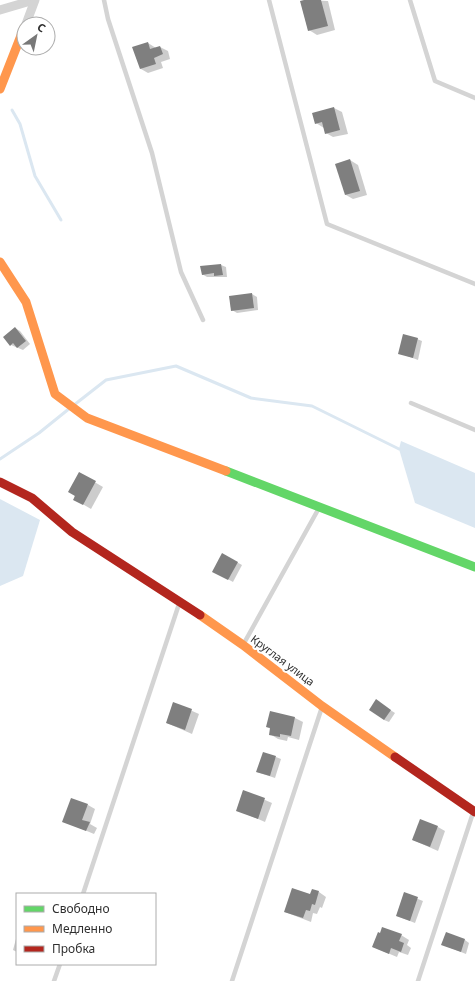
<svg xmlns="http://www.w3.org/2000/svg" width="475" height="981" viewBox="0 0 475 981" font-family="'Noto Sans',sans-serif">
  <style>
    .water { fill: #dbe7f1 }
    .shadow { fill: #0003 }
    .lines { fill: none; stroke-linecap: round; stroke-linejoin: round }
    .stream { stroke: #dbe7f1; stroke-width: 3 }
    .building { fill: #7f7f7f }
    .lane { stroke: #d4d4d4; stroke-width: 4.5 }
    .street { stroke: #d4d4d4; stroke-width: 9 }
    .fast { stroke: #63d668; stroke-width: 9 }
    .slow { stroke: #ff974d; stroke-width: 9 }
    .jam { stroke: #b3261e; stroke-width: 9 }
    .labels { text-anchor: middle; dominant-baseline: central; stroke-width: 4; stroke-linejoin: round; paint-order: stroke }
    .street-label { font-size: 11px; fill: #2f2f2f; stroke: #fff }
  </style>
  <rect width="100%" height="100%" fill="#fff"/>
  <g class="water">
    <polygon points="401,441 475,473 475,528 415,503 399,449"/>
    <polygon points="0,499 40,520 23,576 0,586"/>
  </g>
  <g class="shadow">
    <polygon points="308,0 328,1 335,30 317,35 309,30"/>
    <polygon points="148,43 156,48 160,47 168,51 170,59 161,62 163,68 148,73 141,69"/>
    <polygon points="334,108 342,112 348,134 333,137 326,133 324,128 316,123"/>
    <polygon points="350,160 358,165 367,195 353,199 346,195"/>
    <polygon points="221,265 226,267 227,277 207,277 202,274"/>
    <polygon points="252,294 257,297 258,310 237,313 232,310"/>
    <polygon points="15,328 20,331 30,344 23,350 11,345"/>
    <polygon points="417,339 422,341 418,360 399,353"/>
    <polygon points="79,473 103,487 91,509 74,499"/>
    <polygon points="222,554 242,565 233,582 213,571"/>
    <polygon points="174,703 199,714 192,734 167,723"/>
    <polygon points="381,704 395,713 389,722 384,720"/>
    <polygon points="271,712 295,718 303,722 299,740 288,737 287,741 278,739 270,734 271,729 267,727"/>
    <polygon points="276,757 281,759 275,778 257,772"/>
    <polygon points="244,791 272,803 265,822 237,810"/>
    <polygon points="88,805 95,809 90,824 97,828 94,834 63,821"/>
    <polygon points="438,827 445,831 438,851 413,840"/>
    <polygon points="319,892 326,897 322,908 320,907 317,914 313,913 311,922 285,912"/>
    <polygon points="405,894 423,901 415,923 397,916"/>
    <polygon points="17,935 17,952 13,950"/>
    <polygon points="401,935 409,940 407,945 411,948 408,955 399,952 397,957 373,947"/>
    <polygon points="465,940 469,943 466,954 443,945"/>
  </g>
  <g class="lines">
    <g class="stream">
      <polyline points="12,110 20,124 35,176 61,220"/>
      <polyline points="74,405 106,380 176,366 251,398 312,406 399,449"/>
      <polyline points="0,459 39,433 70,408"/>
    </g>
  </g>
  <g class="building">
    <polygon points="304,0 321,0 328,26 308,31 300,1"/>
    <polygon points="148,42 150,49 160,46 163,54 154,58 156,64 140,69 132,47"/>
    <polygon points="334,107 340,130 325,134 322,122 315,124 312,113"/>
    <polygon points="350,159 360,191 345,195 335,164"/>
    <polygon points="221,264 223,275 214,276 214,273 202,275 200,266"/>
    <polygon points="252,293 254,308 231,311 229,296"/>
    <polygon points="15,327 26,341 17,348 13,343 10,346 3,337"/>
    <polygon points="403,334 418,338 413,358 398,354"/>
    <polygon points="79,472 96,481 83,505 73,500 75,496 68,492"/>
    <polygon points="222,553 238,562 228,580 212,572"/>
    <polygon points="376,699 391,710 384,720 369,710"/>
    <polygon points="173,702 192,709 185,730 166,723"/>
    <polygon points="270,711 295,717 291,736 280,734 280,737 269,735 270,728 266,727"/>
    <polygon points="263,752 276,756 270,776 256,772"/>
    <polygon points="243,790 265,798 258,819 236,811"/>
    <polygon points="71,798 88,804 82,820 90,822 86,831 62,822"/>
    <polygon points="420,819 438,826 430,847 412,840"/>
    <polygon points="292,888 310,894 312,889 319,891 315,905 312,904 310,911 306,910 303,918 284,912"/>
    <polygon points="404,892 418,897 410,921 396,916"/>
    <polygon points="382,927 402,934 399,941 404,943 401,952 391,948 389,954 372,947 378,932 380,933"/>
    <polygon points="446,932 465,939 461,952 441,945"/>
  </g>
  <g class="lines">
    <g class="lane">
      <polyline points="104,0 108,19 152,153 181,272 203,320"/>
      <polyline points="269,0 327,224 475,284"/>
      <polyline points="410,0 435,81 475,98"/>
      <polyline points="411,403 475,430"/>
      <polyline points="243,645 319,508"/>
      <polyline points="83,894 180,601"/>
      <polyline points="54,981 60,964"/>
      <polyline points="232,981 322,707"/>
      <polyline points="418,981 473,813"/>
    </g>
    <g class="street">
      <polyline points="0,10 34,0"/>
      <polyline points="26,24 35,0"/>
    </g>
    <polyline class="fast" points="226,471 475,567"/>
    <g class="slow">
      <polyline points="0,89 24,28"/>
      <polyline points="0,262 26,302 55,394 87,418 226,471"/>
      <polyline points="200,615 243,645 322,706 395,757"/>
    </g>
    <g class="jam">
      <polyline points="0,482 32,498 72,532 200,615"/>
      <polyline points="395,757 475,812"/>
    </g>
  </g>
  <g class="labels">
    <g class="street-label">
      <text transform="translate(283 660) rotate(37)">Круглая улица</text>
    </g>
  </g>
  <rect x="16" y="893" width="140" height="72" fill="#ffffff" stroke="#acacac"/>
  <rect x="24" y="906" width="20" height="6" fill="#63d668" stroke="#acacac"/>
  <text x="52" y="913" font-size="12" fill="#2f2f2f">Свободно</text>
  <rect x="24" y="926" width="20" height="6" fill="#ff974d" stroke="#acacac"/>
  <text x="52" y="933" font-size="12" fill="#2f2f2f">Медленно</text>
  <rect x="24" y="946" width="20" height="6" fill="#b3261e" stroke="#acacac"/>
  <text x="52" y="953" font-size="12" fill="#2f2f2f">Пробка</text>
  <g transform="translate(36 36) rotate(33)"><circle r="19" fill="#ffffff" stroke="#acacac"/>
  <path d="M0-3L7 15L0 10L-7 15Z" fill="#787878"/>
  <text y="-6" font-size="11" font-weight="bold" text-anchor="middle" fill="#2f2f2f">С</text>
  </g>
</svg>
